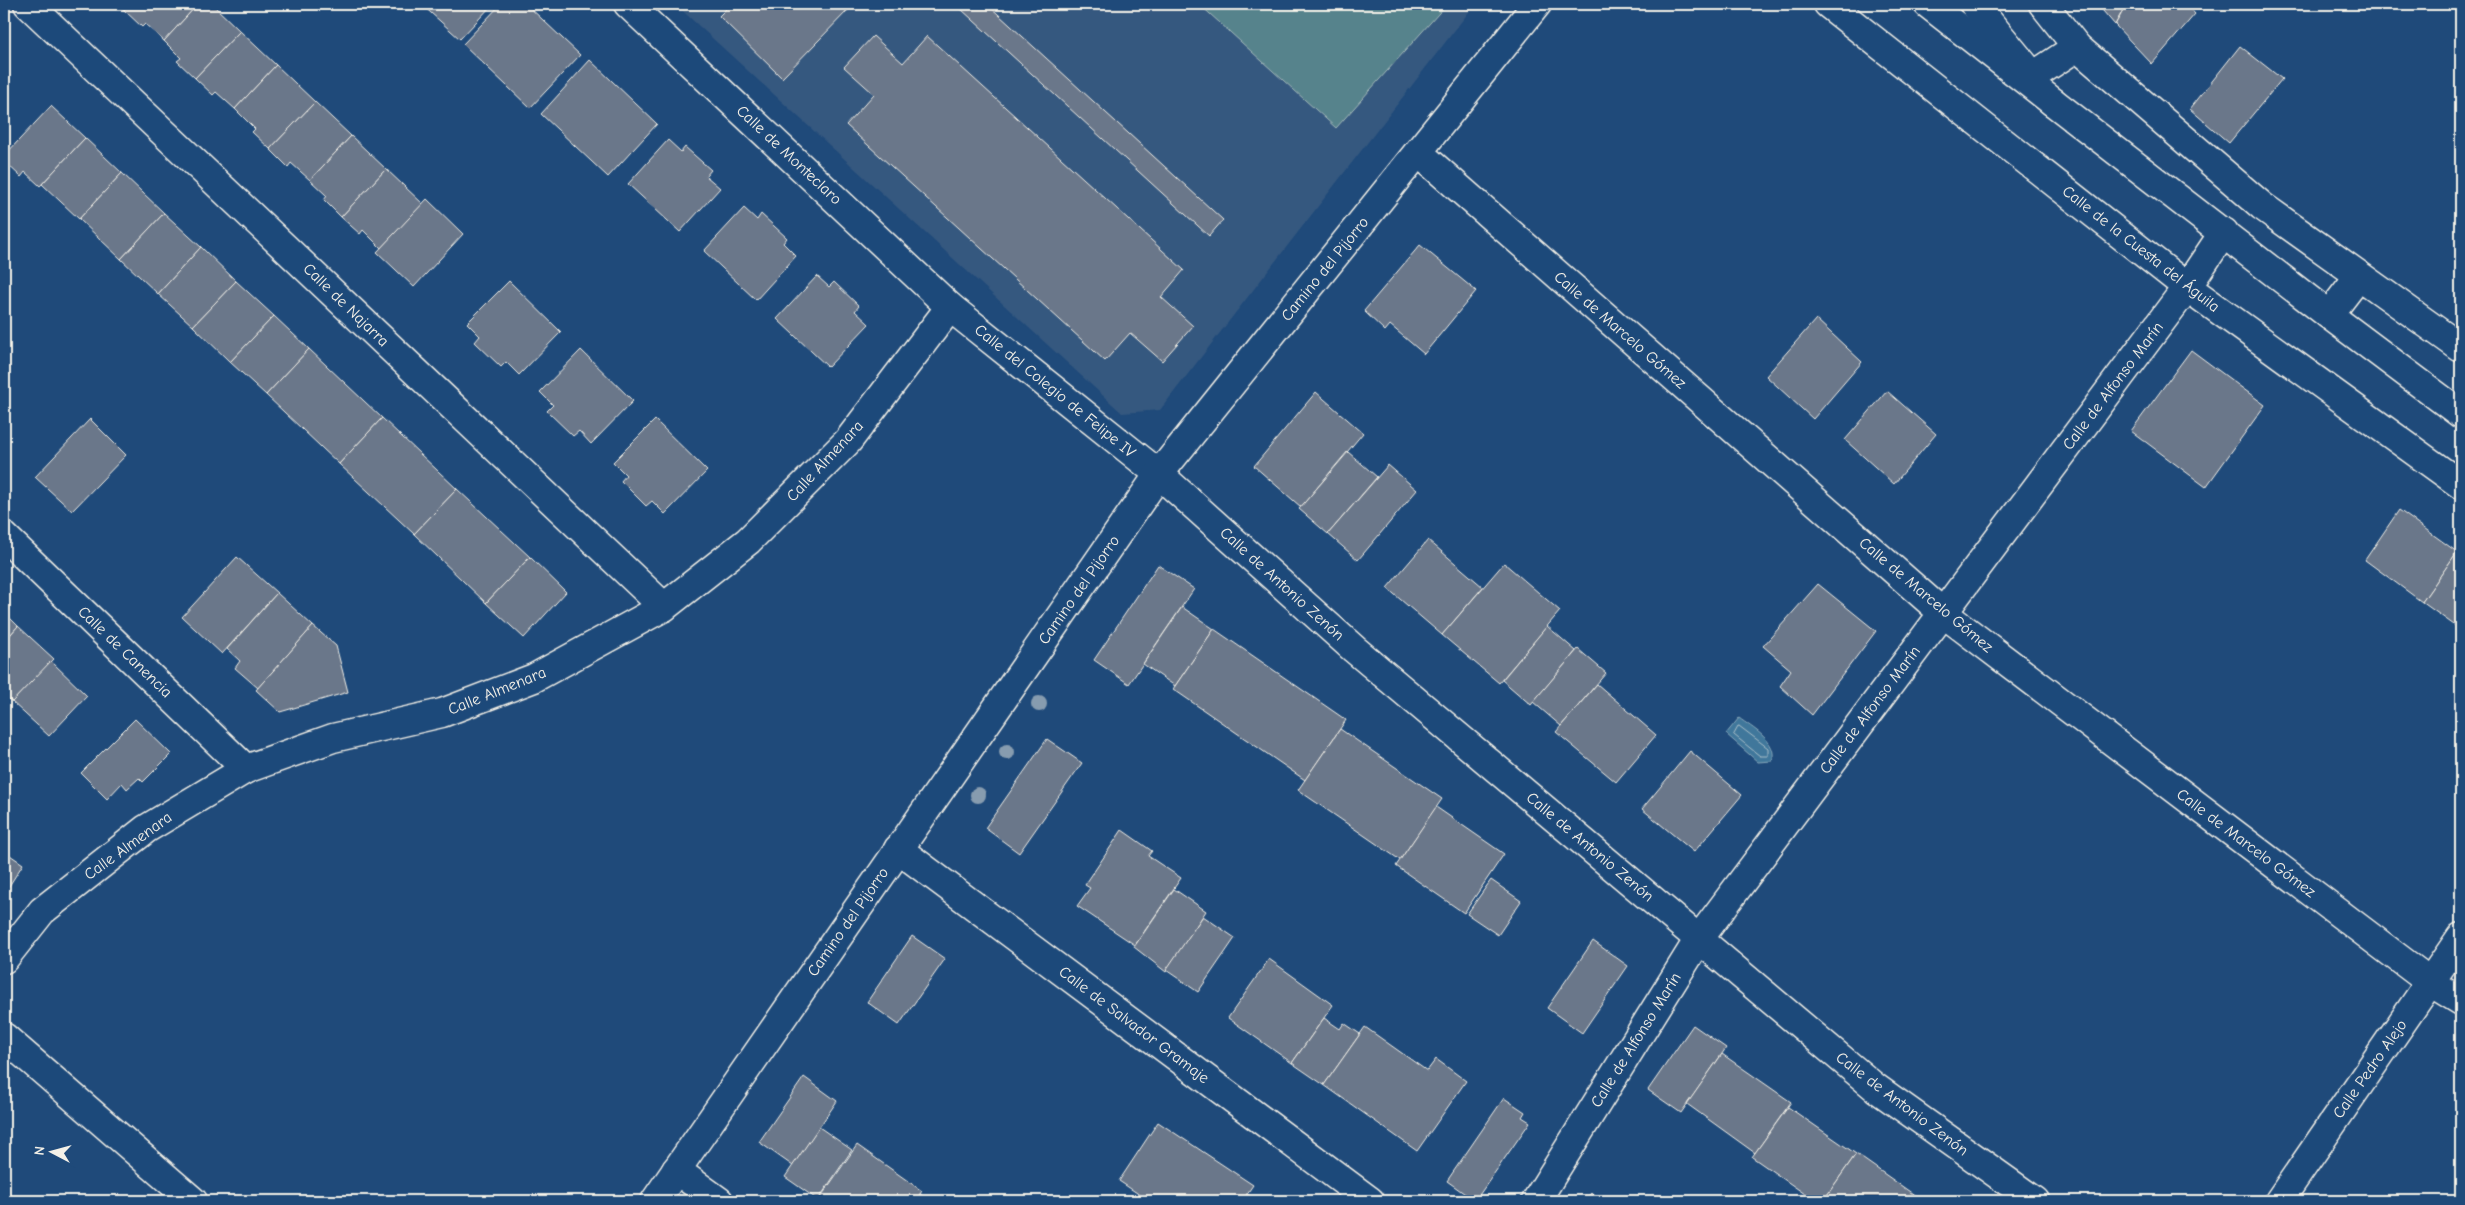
<svg xmlns="http://www.w3.org/2000/svg" width="2465" height="1205" viewBox="0 0 2465 1205" font-family="'Comic Neue',sans-serif">
  <style>
    .built { fill: #36587f }
    .green { fill: #56838c; stroke: #a5baba }
    .water { fill: #40779b; stroke: #88a8ba }
    .lines { fill: none; stroke-linecap: round; stroke-linejoin: round }
    .shore { stroke: #acc0c9; stroke-width: 1 }
    .building { fill: #6b778a; stroke: #f4f1e8 }
    .street-casing { stroke: #f4f1e8; stroke-width: 31 }
    .secondary-casing { stroke: #f4f1e8; stroke-width: 31 }
    .street { stroke: #1f4a7a; stroke-width: 28 }
    .secondary { stroke: #1f4a7a; stroke-width: 28 }
    .tree { fill: #879caf }
    .labels { text-anchor: middle; dominant-baseline: central; stroke-width: 4; stroke-linejoin: round; paint-order: stroke }
    .street-label { font-size: 16px; fill: #f4f1e8; stroke: #1f4a7a }
  </style>
  <rect width="100%" height="100%" fill="#1f4a7a"/>
  <filter id="ink" filterUnits="userSpaceOnUse"><feTurbulence type="fractalNoise" baseFrequency=".02" numOctaves="2"/><feDisplacementMap in="SourceGraphic" scale="10" xChannelSelector="R" yChannelSelector="G"/><feConvolveMatrix kernelMatrix="1 2 1 2 8 2 1 2 1" color-interpolation-filters="sRGB"/></filter>
  <g filter="url(#ink)">
    <polygon class="built" points="675,4 1475,4 1160,410 1122,413"/>
    <polygon class="green" points="1199,4 1447,4 1336,128"/>
    <path class="water" d="M1739,718C1752,728 1779,742 1772,761L1758,762L1726,734Z"/>
    <g class="lines">
      <polygon class="shore" points="1739,726 1768,748 1768,756 1760,756 1734,735"/>
    </g>
    <g class="building">
      <polygon points="117,4 130,4 124,10"/>
      <polygon points="130,4 198,4 164,41 145,24 142,27 124,10"/>
      <polygon points="198,4 212,4 240,31 195,78 177,61 181,58 164,41"/>
      <polygon points="421,4 493,4 460,39"/>
      <polygon points="501,4 526,4 580,55 530,108 463,44"/>
      <polygon points="731,4 847,4 851,7 782,78 719,16"/>
      <polygon points="966,4 987,4 1223,220 1209,236 961,9"/>
      <polygon points="2097,4 2126,4 2115,25"/>
      <polygon points="2127,4 2186,4 2195,14 2152,64 2115,25"/>
      <polygon points="240,31 276,65 235,109 216,92 213,95 195,78"/>
      <polygon points="873,36 903,63 927,36 1184,270 1161,297 1193,326 1162,361 1130,333 1105,361 846,125 874,94 844,67"/>
      <polygon points="2240,46 2282,79 2229,143 2190,109"/>
      <polygon points="590,60 657,124 608,177 541,114"/>
      <polygon points="276,65 315,102 270,149 252,132 255,129 235,109"/>
      <polygon points="315,102 351,136 310,180 291,163 288,167 270,149"/>
      <polygon points="51,106 85,138 40,186 25,172 21,177 4,161 4,156"/>
      <polygon points="351,136 386,169 341,217 324,200 327,196 310,180"/>
      <polygon points="85,138 122,173 79,219 42,184"/>
      <polygon points="668,140 681,152 685,147 711,170 706,176 720,188 680,232 628,184"/>
      <polygon points="386,169 423,204 381,248 363,230 360,234 341,217"/>
      <polygon points="122,173 164,213 121,259 79,219"/>
      <polygon points="427,199 463,234 414,287 377,252"/>
      <polygon points="744,208 757,220 761,214 787,238 783,243 796,256 756,300 704,251"/>
      <polygon points="164,213 201,247 158,294 121,259"/>
      <polygon points="1420,245 1476,291 1424,354 1390,325 1385,331 1364,311"/>
      <polygon points="201,247 236,281 193,326 158,294"/>
      <polygon points="817,276 829,287 834,282 859,306 855,311 869,324 828,367 777,319"/>
      <polygon points="236,281 274,316 230,362 193,326"/>
      <polygon points="509,281 561,332 519,375 506,362 501,367 475,342 480,336 467,323"/>
      <polygon points="274,316 309,349 266,395 230,362"/>
      <polygon points="1816,319 1862,362 1813,419 1766,376"/>
      <polygon points="309,349 382,418 339,464 266,395"/>
      <polygon points="581,350 633,401 591,444 579,431 573,436 547,411 553,405 540,392"/>
      <polygon points="2191,350 2265,405 2206,487 2131,431"/>
      <polygon points="1887,391 1936,434 1894,484 1845,440"/>
      <polygon points="1316,392 1363,433 1301,507 1254,466"/>
      <polygon points="382,418 457,489 414,534 339,464"/>
      <polygon points="90,419 126,455 72,511 35,477"/>
      <polygon points="655,420 707,471 665,514 652,501 646,506 621,481 626,475 613,462"/>
      <polygon points="1348,452 1377,477 1328,534 1299,509"/>
      <polygon points="1388,465 1417,490 1358,560 1328,534"/>
      <polygon points="457,489 530,557 486,603 414,534"/>
      <polygon points="2399,510 2457,552 2422,602 2365,560"/>
      <polygon points="1428,540 1483,587 1442,635 1387,588"/>
      <polygon points="2457,552 2461,555 2461,630 2422,602"/>
      <polygon points="237,557 277,593 222,654 182,617"/>
      <polygon points="530,557 566,592 524,638 486,603"/>
      <polygon points="1504,563 1560,611 1499,683 1442,635"/>
      <polygon points="1158,565 1194,589 1129,684 1094,660"/>
      <polygon points="1818,584 1876,631 1812,715 1780,686 1791,670 1763,646"/>
      <polygon points="277,593 313,626 258,688 235,668 240,661 227,649"/>
      <polygon points="1182,607 1214,629 1175,686 1143,664"/>
      <polygon points="4,612 18,626 4,642"/>
      <polygon points="18,626 54,659 12,702 4,694 4,642"/>
      <polygon points="313,626 336,646 348,692 280,712 256,690"/>
      <polygon points="1547,626 1576,651 1531,705 1502,680"/>
      <polygon points="1214,629 1346,720 1305,780 1173,689"/>
      <polygon points="1578,649 1606,673 1561,726 1533,702"/>
      <polygon points="51,661 87,696 49,736 12,702"/>
      <polygon points="1597,684 1656,735 1616,782 1556,732"/>
      <polygon points="135,719 171,754 143,782 139,778 127,789 122,783 107,799 81,773"/>
      <polygon points="1340,729 1442,799 1400,860 1298,790"/>
      <polygon points="1047,739 1082,763 1019,853 985,828"/>
      <polygon points="1690,751 1742,795 1694,852 1642,809"/>
      <polygon points="1436,807 1504,854 1464,913 1396,866"/>
      <polygon points="1122,830 1152,851 1148,856 1181,878 1135,945 1077,906 1090,888 1085,885"/>
      <polygon points="4,851 23,864 4,894"/>
      <polygon points="1491,880 1521,901 1498,935 1467,914"/>
      <polygon points="1174,889 1206,911 1166,972 1134,947"/>
      <polygon points="1203,916 1235,938 1198,992 1166,970"/>
      <polygon points="912,936 945,959 899,1025 867,1002"/>
      <polygon points="1593,941 1628,966 1582,1033 1547,1008"/>
      <polygon points="1269,959 1333,1005 1292,1063 1228,1018"/>
      <polygon points="1324,1018 1340,1029 1344,1023 1360,1034 1324,1085 1292,1063"/>
      <polygon points="1693,1025 1726,1048 1681,1113 1648,1090"/>
      <polygon points="1365,1027 1427,1071 1436,1059 1466,1081 1417,1151 1324,1085"/>
      <polygon points="1722,1054 1791,1102 1755,1153 1687,1104"/>
      <polygon points="804,1077 837,1101 793,1166 759,1142"/>
      <polygon points="1504,1098 1525,1112 1522,1117 1530,1122 1475,1201 1447,1181"/>
      <polygon points="1788,1107 1856,1154 1823,1201 1815,1201 1752,1157"/>
      <polygon points="1158,1122 1253,1185 1242,1201 1149,1201 1119,1181"/>
      <polygon points="819,1127 852,1150 818,1200 785,1177"/>
      <polygon points="857,1145 922,1191 915,1201 818,1201"/>
      <polygon points="1856,1154 1923,1201 1823,1201"/>
      <polygon points="1591,1193 1602,1201 1585,1201"/>
      <polygon points="920,1194 930,1201 915,1201"/>
      <polygon points="1247,1194 1258,1201 1242,1201"/>
    </g>
    <g class="lines">
      <g class="street-casing">
        <g id="street">
          <polyline points="28,4 664,607"/>
          <polyline points="628,4 950,307 1159,474 1354,649 1876,1088 2035,1201"/>
          <polyline points="1828,4 2187,287 2461,485"/>
          <polyline points="2043,4 2077,47 2262,206 2461,348"/>
          <polyline points="2033,76 2077,47"/>
          <polyline points="2053,102 2329,315 2461,414"/>
          <polyline points="1419,153 1943,613 2430,982 2461,1001"/>
          <polyline points="2329,315 2359,276"/>
          <polyline points="4,536 246,769"/>
          <polyline points="898,849 1370,1201"/>
          <polyline points="4,959 42,911 146,829 246,769 333,738 442,713 534,678 664,607 748,541 848,441 950,307"/>
          <polyline points="4,1037 193,1201"/>
          <polyline points="676,1170 719,1201"/>
          <polyline points="655,1201 1159,474 1537,4"/>
          <polyline points="1536,1201 1699,939 2187,287 2224,232"/>
          <polyline points="2279,1201 2461,937"/>
        </g>
      </g>
      <g class="secondary-casing">
        <g id="secondary">
          <polyline points="1928,4 2053,102"/>
          <polyline points="1974,4 2025,66"/>
        </g>
      </g>
      <use href="#street" class="street"/>
      <use href="#secondary" class="secondary"/>
    </g>
    <g class="tree">
      <circle cx="1039" cy="704" r="8"/>
      <circle cx="1007" cy="752" r="8"/>
      <circle cx="978" cy="795" r="8"/>
    </g>
  </g>
  <g class="labels">
    <g class="street-label">
      <text transform="translate(789 155) rotate(43)">Calle de Monteclaro</text>
      <text transform="translate(2141 249) rotate(38)">Calle de la Cuesta del Águila</text>
      <text transform="translate(1325 269) rotate(-51)">Camino del Pijorro</text>
      <text transform="translate(346 305) rotate(44)">Calle de Najarra</text>
      <text transform="translate(1620 330) rotate(41)">Calle de Marcelo Gómez</text>
      <text transform="translate(2113 386) rotate(-53)">Calle de Alfonso Marín</text>
      <text transform="translate(1055 391) rotate(39)">Calle del Colegio de Felipe IV</text>
      <text transform="translate(825 461) rotate(-47)">Calle Almenara</text>
      <text transform="translate(1282 584) rotate(42)">Calle de Antonio Zenón</text>
      <text transform="translate(1079 590) rotate(-55)">Camino del Pijorro</text>
      <text transform="translate(1926 595) rotate(40)">Calle de Marcelo Gómez</text>
      <text transform="translate(125 652) rotate(44)">Calle de Canencia</text>
      <text transform="translate(497 691) rotate(-22)">Calle Almenara</text>
      <text transform="translate(1870 710) rotate(-53)">Calle de Alfonso Marín</text>
      <text transform="translate(2246 843) rotate(37)">Calle de Marcelo Gómez</text>
      <text transform="translate(128 846) rotate(-36)">Calle Almenara</text>
      <text transform="translate(1590 847) rotate(40)">Calle de Antonio Zenón</text>
      <text transform="translate(848 922) rotate(-55)">Camino del Pijorro</text>
      <text transform="translate(1134 1025) rotate(37)">Calle de Salvador Gramaje</text>
      <text transform="translate(1636 1040) rotate(-58)">Calle de Alfonso Marín</text>
      <text transform="translate(2370 1069) rotate(-55)">Calle Pedro Alejo</text>
      <text transform="translate(1902 1104) rotate(37)">Calle de Antonio Zenón</text>
    </g>
  </g>
  <rect width="2465" height="1205" fill="none" stroke="#1f4a7a" stroke-width="20"/>
  <rect x="10" y="10" width="2445" height="1185" fill="none" stroke="#f4f1e8" stroke-width="2" filter="url(#ink)"/>
  <g transform="translate(52 1152) rotate(276)" stroke="#1f4a7a" stroke-width="4" paint-order="stroke">
  <path d="M0-4L9 19L0 12L-9 19Z" fill="#f4f1e8"/>
  <text y="-8" font-size="14" font-weight="bold" text-anchor="middle" fill="#f4f1e8">N</text>
  </g>
</svg>
